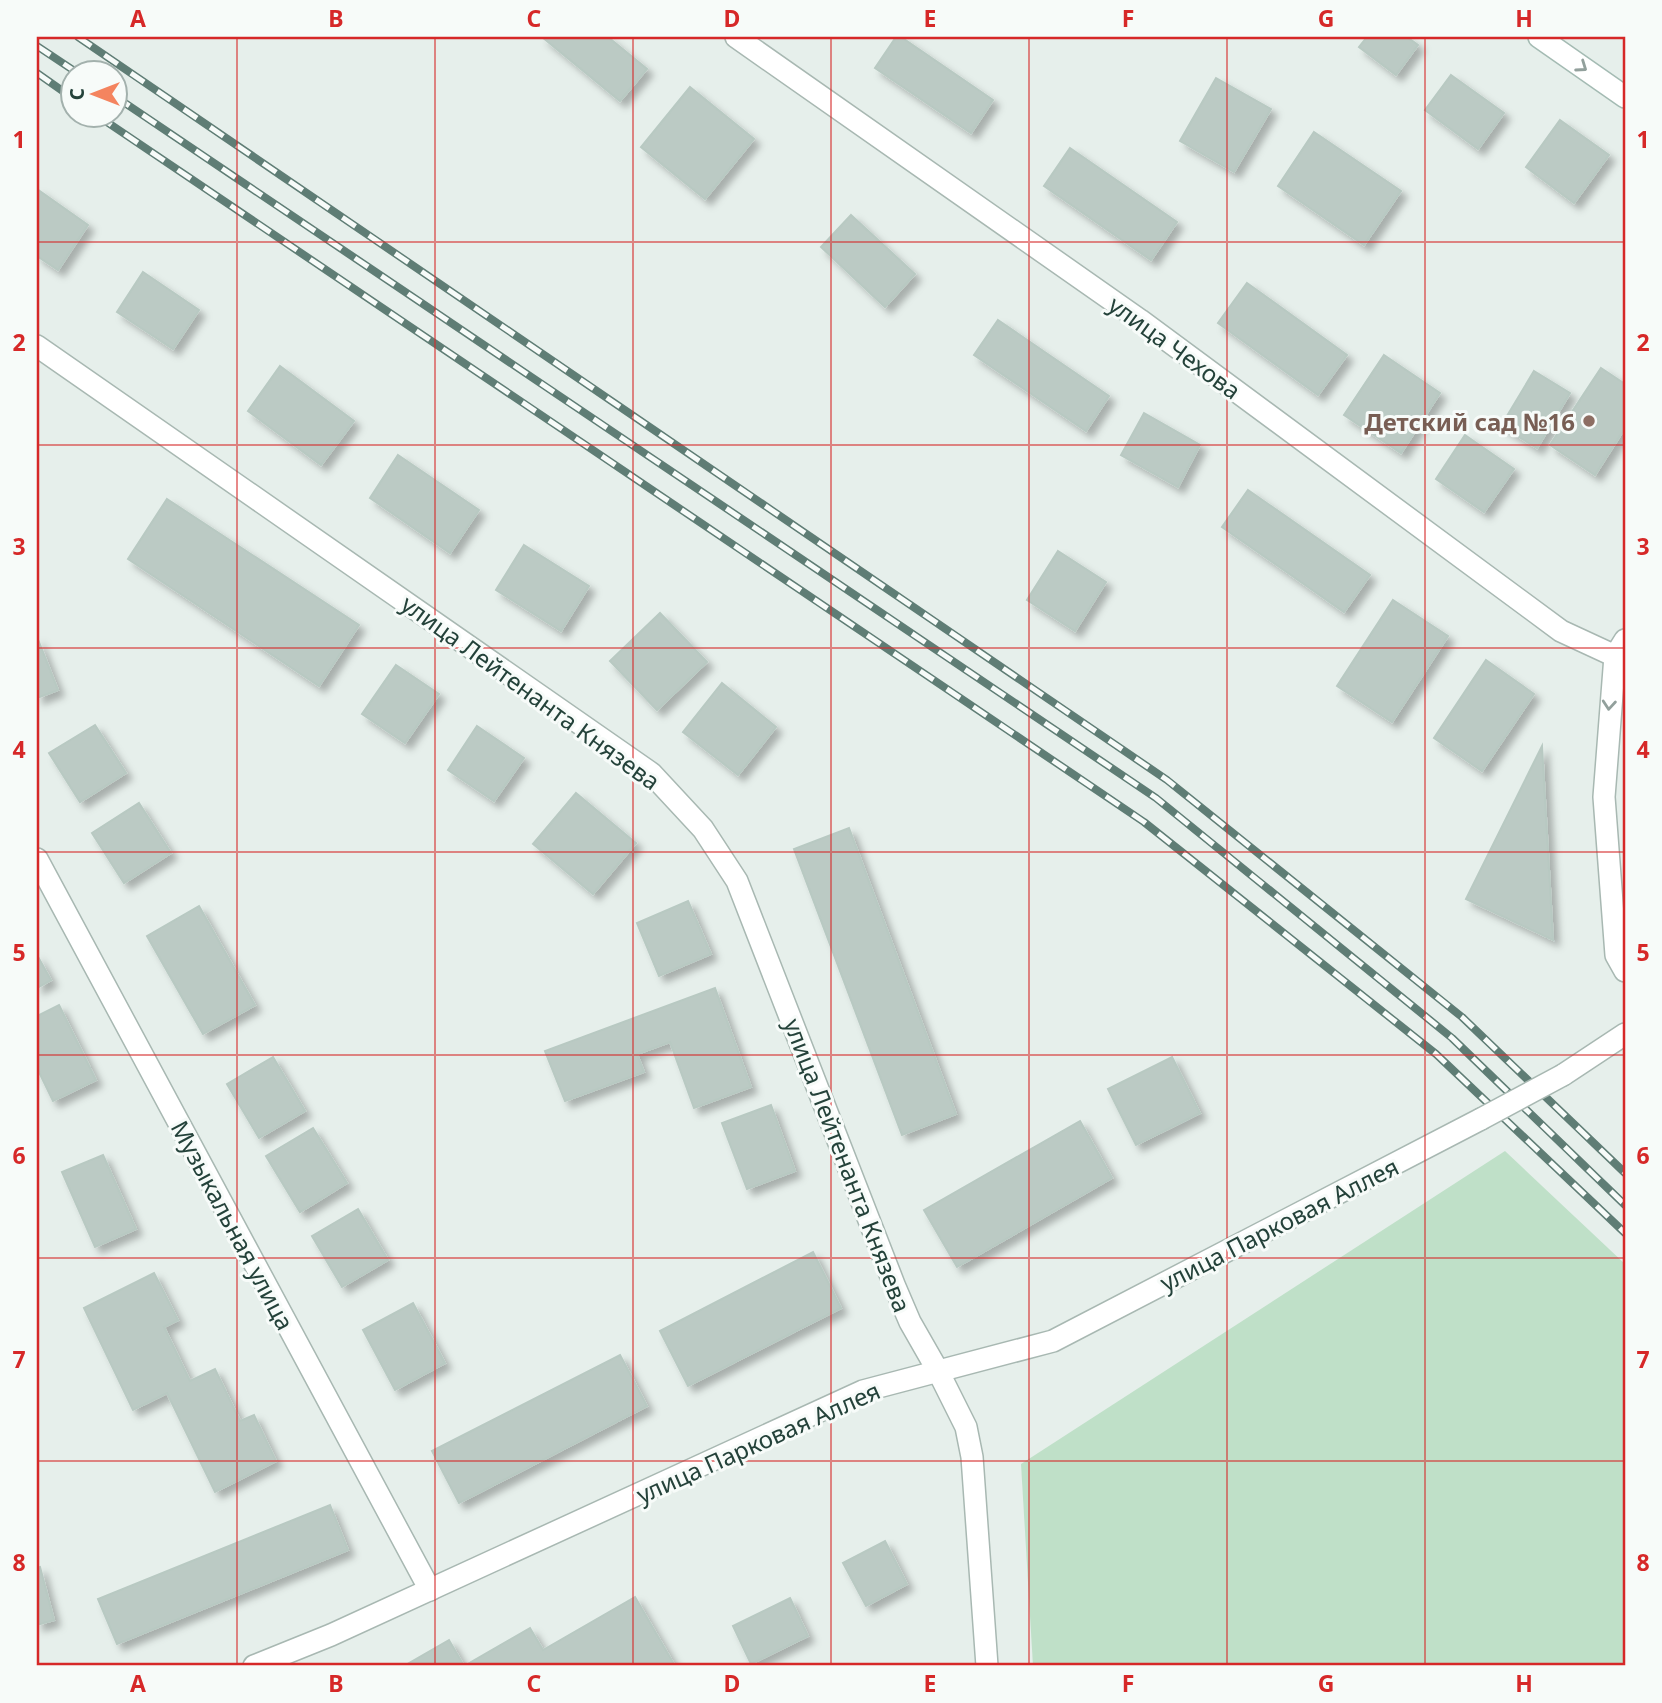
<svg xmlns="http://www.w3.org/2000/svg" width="1662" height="1703" viewBox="0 0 1662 1703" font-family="'Noto Sans',sans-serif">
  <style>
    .green { fill: #bfe0c8 }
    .building { fill: #bbcac4; stroke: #b8c9c2; stroke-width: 2; filter: url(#shadow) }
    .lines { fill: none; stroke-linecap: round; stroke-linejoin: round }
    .minor-casing { stroke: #a8b8b2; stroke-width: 24 }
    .tertiary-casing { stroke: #a8b8b2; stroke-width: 24 }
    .secondary-casing { stroke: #a4bbb3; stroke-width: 24 }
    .minor { stroke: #fff; stroke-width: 21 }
    .tertiary { stroke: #fff; stroke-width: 21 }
    .secondary { stroke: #fff; stroke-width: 21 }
    .rail-casing { stroke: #5f7d75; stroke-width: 8 }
    .rail { stroke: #f7fbf9; stroke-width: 5; stroke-dasharray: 16; stroke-linecap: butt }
    .tertiary-bridge-casing { stroke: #a8b8b2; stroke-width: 24; stroke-linecap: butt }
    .tertiary-bridge { stroke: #fff; stroke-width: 21 }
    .oneway { stroke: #92a09c }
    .grid { fill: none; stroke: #d62828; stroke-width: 2; stroke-opacity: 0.55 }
    .education-dot { fill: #8d6e63; stroke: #f7fbf9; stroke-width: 2.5 }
    .labels { text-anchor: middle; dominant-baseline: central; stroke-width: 6; stroke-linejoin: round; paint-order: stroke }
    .street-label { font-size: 24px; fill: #24423a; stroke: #f7fbf9 }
    .education-label { font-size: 24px; font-weight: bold; fill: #785e54; stroke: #f7fbf9; text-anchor: end }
    .neatline { fill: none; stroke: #d62828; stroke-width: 2.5 }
    .grid-label { font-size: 23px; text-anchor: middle; font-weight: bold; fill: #d62828 }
  </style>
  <defs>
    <filter id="shadow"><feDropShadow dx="6" dy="6" stdDeviation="3.5" flood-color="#0004"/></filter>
  </defs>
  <rect width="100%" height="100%" fill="#e6efeb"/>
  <polygon class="green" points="1505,1151 1625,1264 1625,1666 1033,1666 1021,1464"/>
  <g class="building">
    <polygon points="542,37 608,37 647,69 620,101"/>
    <polygon points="896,37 901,37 993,100 971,133 875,68"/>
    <polygon points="1367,37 1407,37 1418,45 1396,75 1359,47"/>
    <polygon points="1451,75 1504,113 1478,149 1425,110"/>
    <polygon points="1216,78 1271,109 1234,172 1180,141"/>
    <polygon points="690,87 754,139 705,199 641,147"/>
    <polygon points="1560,120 1609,155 1574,203 1526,167"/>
    <polygon points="1314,132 1401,191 1364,245 1278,186"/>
    <polygon points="1070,148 1177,222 1151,260 1044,186"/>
    <polygon points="37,189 88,225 58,270 37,256"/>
    <polygon points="851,215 915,274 885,307 821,247"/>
    <polygon points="143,272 199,310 173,349 117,312"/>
    <polygon points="1247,283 1347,355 1318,395 1218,323"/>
    <polygon points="998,320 1109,396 1086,431 974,355"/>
    <polygon points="1384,355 1440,393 1401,453 1344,415"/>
    <polygon points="280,366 354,421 321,465 248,411"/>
    <polygon points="1601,368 1625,384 1625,428 1595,475 1550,445"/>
    <polygon points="1534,371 1570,393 1537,448 1501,426"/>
    <polygon points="1144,413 1200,445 1178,487 1121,455"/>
    <polygon points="1465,435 1514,469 1484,512 1436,479"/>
    <polygon points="398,455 479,510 450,553 370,498"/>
    <polygon points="1248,490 1370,575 1344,612 1222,527"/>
    <polygon points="167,499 359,625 319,686 128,559"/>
    <polygon points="524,545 589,586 561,631 496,590"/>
    <polygon points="1058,551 1106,582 1075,631 1027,600"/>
    <polygon points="1393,600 1448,636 1392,722 1337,686"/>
    <polygon points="660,613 707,662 657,710 610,661"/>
    <polygon points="37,637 58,690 37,698"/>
    <polygon points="1486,660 1534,694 1482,771 1434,738"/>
    <polygon points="396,665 439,694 405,743 362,714"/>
    <polygon points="722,683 776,727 738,775 683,732"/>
    <polygon points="95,725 126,773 80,802 49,753"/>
    <polygon points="477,726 524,758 494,801 448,770"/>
    <polygon points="1542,746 1553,940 1466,899"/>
    <polygon points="576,793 636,843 593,894 533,844"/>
    <polygon points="139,803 171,853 124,883 92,833"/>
    <polygon points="849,828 956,1114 902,1135 794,849"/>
    <polygon points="688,901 711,954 659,976 637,923"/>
    <polygon points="199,906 255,1005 203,1034 147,936"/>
    <polygon points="37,955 51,980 37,988"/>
    <polygon points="715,988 751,1087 694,1108 670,1042 637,1054 644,1072 565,1101 545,1051"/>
    <polygon points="59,1005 96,1080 53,1101 37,1068 37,1016"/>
    <polygon points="273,1057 305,1111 259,1138 227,1084"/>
    <polygon points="1172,1057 1200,1113 1136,1145 1108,1089"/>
    <polygon points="771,1105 795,1171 747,1189 722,1123"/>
    <polygon points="1080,1121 1112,1178 957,1267 924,1210"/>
    <polygon points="313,1128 347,1183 300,1212 266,1156"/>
    <polygon points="103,1155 136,1229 95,1247 62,1172"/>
    <polygon points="358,1209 388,1260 342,1287 312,1236"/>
    <polygon points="813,1252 841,1308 688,1386 660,1331"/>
    <polygon points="154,1273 178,1320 164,1327 190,1381 215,1369 240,1421 254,1415 276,1461 215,1492 167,1393 133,1410 84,1308"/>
    <polygon points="413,1303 445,1363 395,1390 363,1330"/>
    <polygon points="620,1355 647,1406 459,1503 432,1451"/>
    <polygon points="330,1505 348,1550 117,1644 98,1599"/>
    <polygon points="885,1541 907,1584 866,1606 843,1563"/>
    <polygon points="40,1567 54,1620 37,1625 37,1568"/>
    <polygon points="635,1597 675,1666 404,1666 449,1640 464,1666 530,1628 543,1650"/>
    <polygon points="790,1598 808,1636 751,1664 733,1626"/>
  </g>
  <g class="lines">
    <g class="minor-casing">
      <g id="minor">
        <polyline points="736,37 1140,320 1561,631 1615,656"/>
        <polyline points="37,346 651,773 703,829 737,881 895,1287 910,1322 938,1371"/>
        <polyline points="37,859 430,1590"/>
      </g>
    </g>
    <g class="tertiary-casing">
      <g id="tertiary">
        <polyline points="1625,640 1615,656 1604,797 1616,955 1625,971"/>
        <polyline points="1563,1075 1625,1034"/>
        <polyline points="938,1371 966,1427 972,1457 987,1666"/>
        <polyline points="254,1666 331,1635 863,1391 1053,1341 1481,1119"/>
      </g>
    </g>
    <g class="secondary-casing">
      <polyline id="secondary" points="1539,37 1625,97"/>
    </g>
    <use href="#minor" class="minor"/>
    <use href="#tertiary" class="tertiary"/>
    <use href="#secondary" class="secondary"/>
    <g class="rail-casing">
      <g id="rail">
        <polyline points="78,37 1167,780 1462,1017 1625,1173"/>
        <polyline points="37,46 79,74"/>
        <polyline points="37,73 74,99"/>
        <polyline points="116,97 1156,798 1452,1038 1625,1205"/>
        <polyline points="98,116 1144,822 1436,1054 1625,1233"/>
      </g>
    </g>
    <use href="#rail" class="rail"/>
    <g class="tertiary-bridge-casing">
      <polyline id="tertiary-bridge" points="1481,1119 1563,1075"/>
    </g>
    <use href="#tertiary-bridge" class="tertiary-bridge"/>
  </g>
  <defs><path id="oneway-chevron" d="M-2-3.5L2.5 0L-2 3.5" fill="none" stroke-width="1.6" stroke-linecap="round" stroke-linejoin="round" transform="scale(1.75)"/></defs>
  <g class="oneway">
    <use href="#oneway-chevron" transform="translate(1582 67) rotate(35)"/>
    <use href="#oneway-chevron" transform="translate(1609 705) rotate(95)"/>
  </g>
  <path class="grid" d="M237,37V1666M435,37V1666M633,37V1666M831,37V1666M1029,37V1666M1227,37V1666M1425,37V1666M37,242H1625M37,445H1625M37,648H1625M37,852H1625M37,1055H1625M37,1258H1625M37,1461H1625"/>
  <circle class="education-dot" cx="1589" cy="421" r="7"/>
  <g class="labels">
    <g class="street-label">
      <text transform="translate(1175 347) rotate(36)">улица Чехова</text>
      <text transform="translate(531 692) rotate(36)">улица Лейтенанта Князева</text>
      <text transform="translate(848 1165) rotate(69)">улица Лейтенанта Князева</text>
      <text transform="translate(1279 1224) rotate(-27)">улица Парковая Аллея</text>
      <text transform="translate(233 1225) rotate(62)">Музыкальная улица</text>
      <text transform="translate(758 1442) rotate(-24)">улица Парковая Аллея</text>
    </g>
    <g class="education-label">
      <text x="1575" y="421">Детский сад №16</text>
    </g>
  </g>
  <rect width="1662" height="1703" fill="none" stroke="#f7fbf9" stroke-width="77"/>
  <g transform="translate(94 94) rotate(270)"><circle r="33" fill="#f7fbf9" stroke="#a3b1ad" stroke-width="2"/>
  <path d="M0-5L12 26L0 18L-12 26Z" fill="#f4845f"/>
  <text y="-10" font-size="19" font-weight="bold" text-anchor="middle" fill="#24423a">С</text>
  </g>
  <rect x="38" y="38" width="1586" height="1626" class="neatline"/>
  <g class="grid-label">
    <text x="138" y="27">A</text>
    <text x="336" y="27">B</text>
    <text x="534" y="27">C</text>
    <text x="732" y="27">D</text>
    <text x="930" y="27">E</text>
    <text x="1128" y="27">F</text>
    <text x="1326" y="27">G</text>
    <text x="1524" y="27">H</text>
    <text x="19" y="148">1</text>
    <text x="1643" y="148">1</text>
    <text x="19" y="351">2</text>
    <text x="1643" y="351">2</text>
    <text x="19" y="555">3</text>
    <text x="1643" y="555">3</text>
    <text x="19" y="758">4</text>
    <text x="1643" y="758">4</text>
    <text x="19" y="961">5</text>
    <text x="1643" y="961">5</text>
    <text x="19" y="1164">6</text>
    <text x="1643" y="1164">6</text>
    <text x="19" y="1368">7</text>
    <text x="1643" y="1368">7</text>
    <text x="19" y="1571">8</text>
    <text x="1643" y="1571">8</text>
    <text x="138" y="1692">A</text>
    <text x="336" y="1692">B</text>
    <text x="534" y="1692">C</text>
    <text x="732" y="1692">D</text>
    <text x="930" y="1692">E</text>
    <text x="1128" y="1692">F</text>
    <text x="1326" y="1692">G</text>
    <text x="1524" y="1692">H</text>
  </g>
</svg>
